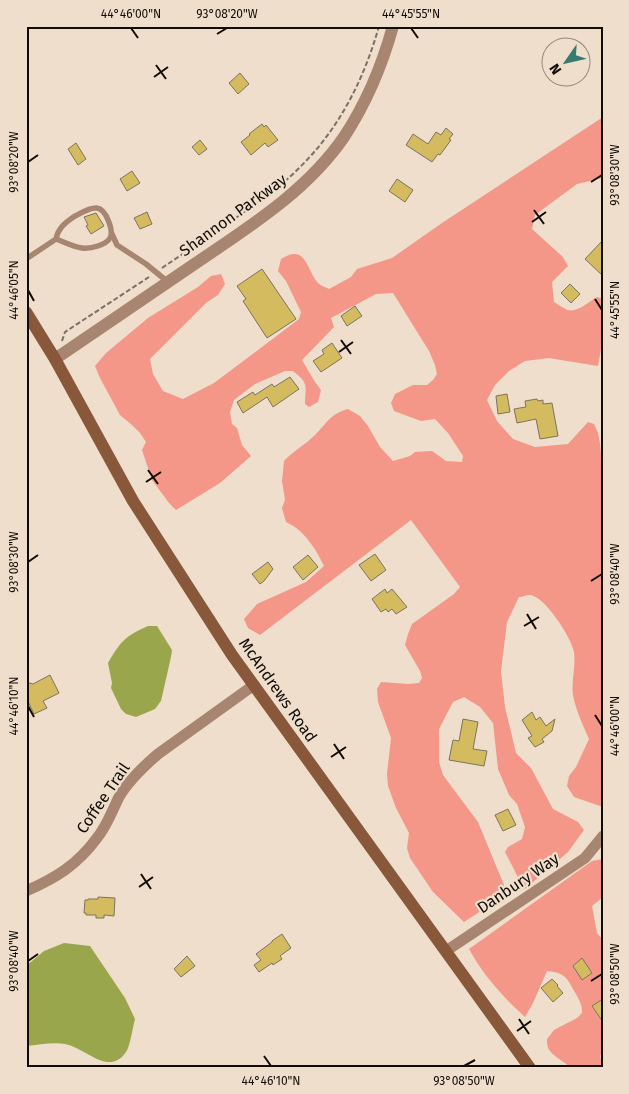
<svg xmlns="http://www.w3.org/2000/svg" width="629" height="1094" viewBox="0 0 629 1094" font-family="'Fira Sans',sans-serif">
  <style>
    .forest { fill: #f49788 }
    .water { fill: #9aa64c }
    .building { fill: #d5bb60; stroke: #7a7460 }
    .lines { fill: none; stroke-linecap: round; stroke-linejoin: round }
    .path { stroke: #7a7064; stroke-width: 2; stroke-dasharray: 5 2.5; stroke-linecap: butt }
    .service { stroke: #a88570; stroke-width: 5.5 }
    .minor { stroke: #a88570; stroke-width: 11 }
    .tertiary { stroke: #a88570; stroke-width: 12 }
    .secondary { stroke: #89583a; stroke-width: 12 }
    .ticks { fill: none; stroke: #110c06; stroke-width: 2 }
    .labels { text-anchor: middle; dominant-baseline: central; stroke-width: 4.5; stroke-linejoin: round; paint-order: stroke }
    .street-label { font-size: 16px; fill: #110c06; stroke: #eedecb }
    .neatline { fill: none; stroke: #110c06; stroke-width: 2 }
    .ticks-label { font-size: 12px; text-anchor: middle; fill: #110c06 }
  </style>
  <rect width="100%" height="100%" fill="#eedecb"/>
  <g class="forest">
    <path d="M603,117V178L577,184L535,215L532,229L563,257L568,266L552,282L554,302C558,304 564,309 568,310C577,313 590,301 597,297L603,299V338L598,366L549,358L525,361L509,371L495,385L487,400L497,421L513,439L535,447L568,444L588,422L594,424L598,433L600,444L603,474V807L574,797L567,786L569,776L576,767L589,739C583,725 576,711 573,695C571,682 576,667 574,652C572,639 545,596 530,595C527,595 522,597 519,597L507,622L501,671L505,707L516,753L531,768L553,809L578,822L584,830L568,852L525,889L522,885L505,852L508,847L522,839L525,827L517,804L509,795L498,769L493,723L480,707L464,697L453,702L439,729V762L443,775L478,822L504,885V896L464,922L433,892L410,858L407,848L409,833L396,808L388,786L387,774L391,738L378,702L377,689L381,682L408,684L419,683L422,678L420,671L405,645L408,634L412,624L454,594L460,587L411,520L260,635L248,628L244,619L257,604L306,582L324,566C316,549 304,530 286,522L282,508L285,500L282,481L284,461C293,451 305,445 315,435C327,423 330,414 348,409L360,416L368,426L380,447L393,461L410,456L415,452L432,451L446,461L462,462L463,456L448,433L435,419L421,421L394,411L391,403L395,394L413,385H427L433,380L437,374L435,365L429,351L393,293L376,294L331,318L334,327L302,360L315,382L321,390L318,402L309,407L305,404C305,386 310,384 293,371H285L255,384L234,400L230,412L232,424L237,428L242,445L251,456L220,483L176,510L169,503L152,480L142,450L146,442L140,433L132,425L120,415L100,378L95,366L106,353L148,318L198,287L211,276L221,274L225,284L218,295L206,303L150,359L153,374L163,391L183,399L214,383L299,319L301,312L286,281L278,271L281,259C306,243 306,269 318,283C321,286 326,287 329,289L351,277L357,269L392,258L442,223Z"/>
    <path d="M603,859V897L592,906L597,933L603,940V1051L600,1056L603,1068H571C565,1062 552,1056 548,1048C547,1045 547,1042 547,1039L554,1030L577,1018L582,1013C582,1004 580,1002 576,994C567,979 567,973 547,971L533,1003L525,1017C503,997 483,975 469,949L592,861Z"/>
  </g>
  <g class="water">
    <path d="M148,626H157L172,650L171,657L161,701L155,709L136,717L126,714L121,709L111,688L112,683L108,663C121,641 124,637 148,626Z"/>
    <path d="M64,943L90,946L125,998L135,1019C133,1026 130,1047 126,1052C109,1077 86,1048 65,1044C53,1042 38,1045 26,1046V966L44,951Z"/>
  </g>
  <g class="building">
    <polygon points="240,73 249,84 238,94 229,83"/>
    <polygon points="262,124 264,127 266,125 278,140 268,147 265,143 251,155 241,142 250,135 249,134"/>
    <polygon points="446,128 453,134 449,139 451,140 440,155 438,154 432,162 406,145 413,134 428,144 436,132 441,135"/>
    <polygon points="200,140 207,149 199,155 192,147"/>
    <polygon points="76,143 86,159 78,165 68,149"/>
    <polygon points="132,171 140,183 127,191 120,179"/>
    <polygon points="397,179 413,190 405,202 389,191"/>
    <polygon points="147,212 152,224 140,229 134,218"/>
    <polygon points="96,213 104,226 91,234 86,226 88,225 84,217"/>
    <polygon points="603,240 603,276 585,259"/>
    <polygon points="262,269 296,319 267,338 243,301 246,299 237,286"/>
    <polygon points="570,284 580,294 571,303 561,293"/>
    <polygon points="355,306 362,316 347,326 341,316"/>
    <polygon points="332,343 342,358 321,372 313,361 324,354 322,350"/>
    <polygon points="290,377 299,389 273,407 267,397 243,413 237,402 253,392 255,395 272,384 274,387"/>
    <polygon points="507,394 510,412 498,414 496,396"/>
    <polygon points="537,399 538,401 543,400 543,404 552,403 558,436 540,439 536,419 517,423 514,409 526,407 525,401"/>
    <polygon points="375,554 386,570 371,581 359,565"/>
    <polygon points="308,555 318,567 303,580 293,567"/>
    <polygon points="268,562 273,569 264,581 260,584 252,574"/>
    <polygon points="385,589 387,593 392,589 407,607 396,614 392,609 388,612 386,609 381,612 372,599"/>
    <polygon points="50,675 59,693 43,701 47,708 34,714 26,697 27,684 30,683 33,684"/>
    <polygon points="532,712 536,720 540,717 546,726 555,719 552,731 542,739 544,742 535,747 528,738 532,736 522,720"/>
    <polygon points="463,719 478,722 473,749 487,751 484,766 449,760 453,740 459,741"/>
    <polygon points="508,809 516,825 503,831 495,815"/>
    <polygon points="98,897 115,898 114,916 104,915 104,918 96,918 96,915 86,915 86,913 84,913 85,900 88,900 88,899 98,899"/>
    <polygon points="282,934 291,948 280,956 282,959 273,965 272,963 259,972 254,965 261,960 256,954 272,942 272,941"/>
    <polygon points="187,956 195,966 181,977 174,969"/>
    <polygon points="582,958 592,973 582,980 573,966"/>
    <polygon points="552,979 558,985 557,986 563,993 553,1002 541,988"/>
    <polygon points="603,999 603,1022 592,1006"/>
  </g>
  <g class="lines">
    <g class="path">
      <path d="M162,268C187,251 212,234 237,217C258,202 279,188 297,170C338,131 364,80 379,26"/>
      <polyline points="62,341 65,332 149,277"/>
    </g>
    <g class="service">
      <polyline points="112,234 117,245 146,264 168,282"/>
      <path d="M26,259L56,239C58,228 66,222 75,216C81,213 90,207 97,208C106,209 114,231 110,238C106,245 91,249 82,248C74,247 64,242 56,239"/>
    </g>
    <g class="minor">
      <path d="M26,891C56,878 77,865 97,838C107,826 112,811 119,797C129,780 143,767 158,754L254,685"/>
      <polyline points="446,951 585,858 603,836"/>
    </g>
    <path class="tertiary" d="M55,359C102,327 149,295 196,263C249,227 307,191 344,137C367,102 382,66 393,26"/>
    <polyline class="secondary" points="26,312 55,359 133,501 232,655 530,1068"/>
  </g>
  <path class="ticks" d="M131,28L138,38M411,28L418,38M217,34L227,28M156,65L166,79M154,77L168,67M28,162L38,155M591,182L602,175M534,210L544,224M532,222L546,212M28,290L34,301M595,299L602,310M341,340L351,354M339,352L353,342M148,470L158,484M146,482L161,472M28,562L38,555M591,581L602,574M527,614L536,629M524,626L539,617M28,706L34,717M595,715L602,726M334,744L344,759M331,757L346,747M141,874L151,889M139,887L153,877M28,961L38,954M591,981L602,974M519,1019L529,1034M517,1031L531,1021M264,1056L271,1066M464,1066L475,1060"/>
  <g class="labels">
    <g class="street-label">
      <text transform="translate(233 215) rotate(-36)">Shannon Parkway</text>
      <text transform="translate(278 690) rotate(55)">McAndrews Road</text>
      <text transform="translate(103 798) rotate(-56)">Coffee Trail</text>
      <text transform="translate(518 883) rotate(-34)">Danbury Way</text>
    </g>
  </g>
  <rect width="629" height="1094" fill="none" stroke="#eedecb" stroke-width="55"/>
  <g transform="translate(566 62) rotate(236)"><circle r="24" fill="#eedecb" stroke="#968a7c"/>
  <path d="M0-4L9 19L0 12L-9 19Z" fill="#367b6f"/>
  <text y="-8" font-size="14" font-weight="bold" text-anchor="middle" fill="#110c06">N</text>
  </g>
  <rect x="28" y="28" width="574" height="1038" class="neatline"/>
  <g class="ticks-label">
    <text x="131" y="18">44°46'00"N</text>
    <text x="227" y="18">93°08'20"W</text>
    <text x="411" y="18">44°45'55"N</text>
    <text transform="translate(14 162) rotate(-90)" y="4">93°08'20"W</text>
    <text transform="translate(615 175) rotate(-90)" y="4">93°08'30"W</text>
    <text transform="translate(14 290) rotate(-90)" y="4">44°46'05"N</text>
    <text transform="translate(615 310) rotate(-90)" y="4">44°45'55"N</text>
    <text transform="translate(14 562) rotate(-90)" y="4">93°08'30"W</text>
    <text transform="translate(615 574) rotate(-90)" y="4">93°08'40"W</text>
    <text transform="translate(14 706) rotate(-90)" y="4">44°46'10"N</text>
    <text transform="translate(615 726) rotate(-90)" y="4">44°46'00"N</text>
    <text transform="translate(14 961) rotate(-90)" y="4">93°08'40"W</text>
    <text transform="translate(615 974) rotate(-90)" y="4">93°08'50"W</text>
    <text x="271" y="1085">44°46'10"N</text>
    <text x="464" y="1085">93°08'50"W</text>
  </g>
</svg>
